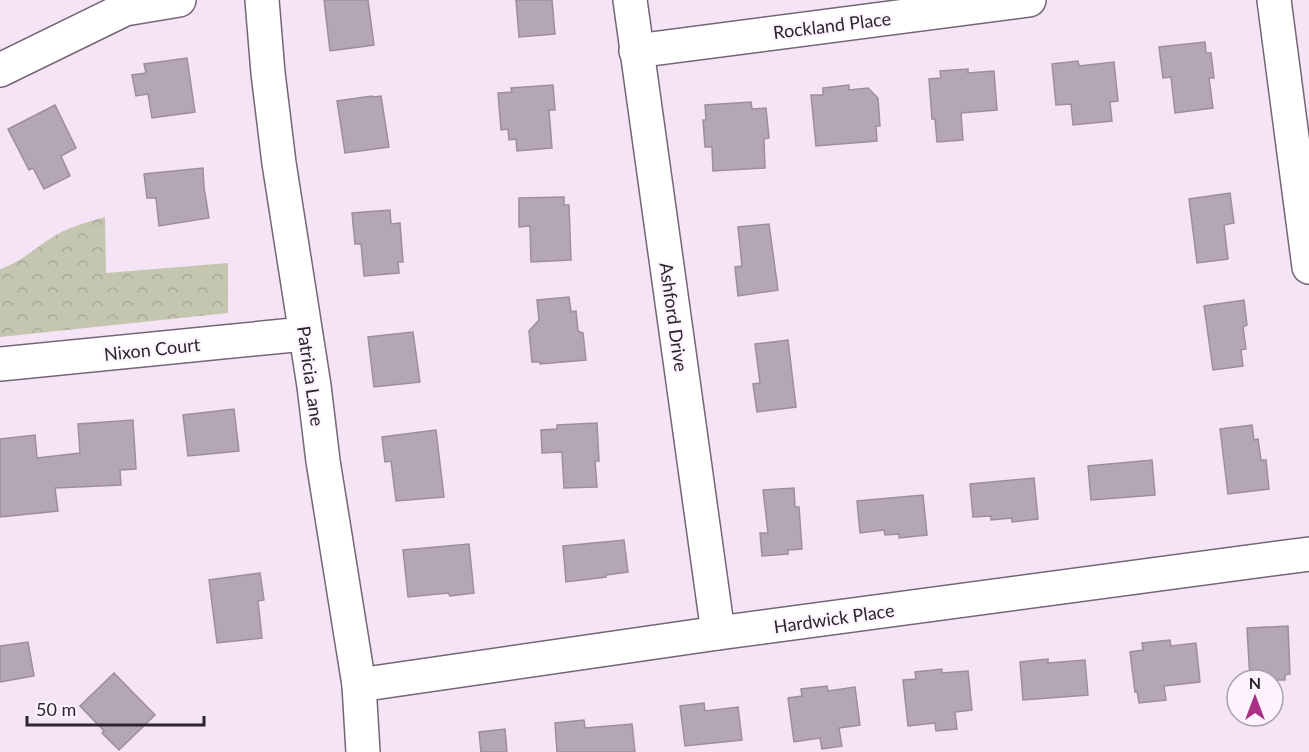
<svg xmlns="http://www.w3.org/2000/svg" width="1309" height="752" viewBox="0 0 1309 752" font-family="Lato,sans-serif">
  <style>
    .forest { fill: url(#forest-crowns) }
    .building { fill: #b4a5b7; stroke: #9d8e9f; stroke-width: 1.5 }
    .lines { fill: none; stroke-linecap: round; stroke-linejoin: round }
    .minor-casing { stroke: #746676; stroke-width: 36 }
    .minor { stroke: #fff; stroke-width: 33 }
    .labels { text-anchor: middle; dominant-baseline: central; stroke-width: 4.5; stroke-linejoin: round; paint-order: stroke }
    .street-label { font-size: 18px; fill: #2b252c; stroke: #fdf3ff }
  </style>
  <defs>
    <pattern id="forest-crowns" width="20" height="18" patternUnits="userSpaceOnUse" patternTransform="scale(1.5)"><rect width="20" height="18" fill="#c4c6af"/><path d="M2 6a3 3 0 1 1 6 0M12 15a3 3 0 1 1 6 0" fill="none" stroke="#a9aa97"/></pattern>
  </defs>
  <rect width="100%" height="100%" fill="#f4e4f6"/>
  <path class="forest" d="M105,217L106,273L228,263V313L0,337V269C22,262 37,246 56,235C72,226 88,222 105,217Z"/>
  <g class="building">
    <polygon points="324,0 368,0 374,45 330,51"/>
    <polygon points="516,0 552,0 555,34 519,37"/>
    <polygon points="1205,42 1206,53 1211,53 1214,78 1209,78 1213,108 1175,113 1171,77 1163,78 1159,47"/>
    <polygon points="187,58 195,112 152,118 148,94 136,96 132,75 146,73 144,64"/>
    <polygon points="1078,61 1079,66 1114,62 1118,101 1110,102 1112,121 1073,125 1071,104 1056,105 1052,64"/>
    <polygon points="968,69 968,73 994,71 997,110 961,113 963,140 937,142 935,119 932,119 929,79 941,78 940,71"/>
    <polygon points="553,85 555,110 549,110 552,148 517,151 516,139 509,140 508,129 501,130 498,93 512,92 511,88"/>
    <polygon points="849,85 849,90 868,88 878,98 880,126 876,126 877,141 816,146 811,95 823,95 823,88"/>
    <polygon points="372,96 373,97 381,96 389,147 345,153 337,101"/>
    <polygon points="751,102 752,109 766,108 769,138 764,139 765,168 713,171 712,147 705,147 703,120 706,120 705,105"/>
    <polygon points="55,105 76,148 61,156 70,176 44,189 33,168 29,170 8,129"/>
    <polygon points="203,168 204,187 209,218 159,226 156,198 147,198 144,174"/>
    <polygon points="1230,193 1234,223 1224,225 1228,259 1197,263 1189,199"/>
    <polygon points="564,197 564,205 569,205 571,260 531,262 530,226 519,227 519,198"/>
    <polygon points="390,210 391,224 400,223 403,262 398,262 399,273 364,276 361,244 355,244 352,213"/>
    <polygon points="769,224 778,290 738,296 735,267 742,266 738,227"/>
    <polygon points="569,297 571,312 576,311 578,331 583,333 586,360 540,364 540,362 532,362 529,331 539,320 537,300"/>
    <polygon points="1244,300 1247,325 1243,327 1246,349 1241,350 1243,366 1213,370 1204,306"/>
    <polygon points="413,332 420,382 374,387 368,337"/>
    <polygon points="788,340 796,407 757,412 753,384 760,383 755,344"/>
    <polygon points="234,409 239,451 188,456 183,415"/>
    <polygon points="133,420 136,469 120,470 121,485 55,488 58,511 0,517 0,439 35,435 37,458 80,453 78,424"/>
    <polygon points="597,423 599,461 595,461 597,487 564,488 562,452 542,453 541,430 557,429 557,425"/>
    <polygon points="1252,425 1254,440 1258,439 1261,460 1266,460 1269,489 1228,494 1220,429"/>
    <polygon points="436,430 444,497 396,501 391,461 385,462 382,437"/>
    <polygon points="1152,460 1155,495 1091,500 1088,466"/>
    <polygon points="1034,478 1038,519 1012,522 1012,518 991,520 991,516 973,517 970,484"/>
    <polygon points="794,488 795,507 799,507 802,549 788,550 788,554 762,556 760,533 768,533 763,490"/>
    <polygon points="923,495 927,535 899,538 899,534 885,535 884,530 860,533 857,501"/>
    <polygon points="624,540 628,572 606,575 606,577 566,582 563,546"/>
    <polygon points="469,544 474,593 450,596 448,593 408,597 403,550"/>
    <polygon points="260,573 264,600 258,601 262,638 217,643 209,580"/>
    <polygon points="1288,626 1290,674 1285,675 1285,680 1250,680 1247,628"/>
    <polygon points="1170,640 1171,646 1196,643 1200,682 1164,686 1166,700 1139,703 1137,691 1135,692 1130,652 1143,650 1142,643"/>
    <polygon points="28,642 34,676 0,682 0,646"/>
    <polygon points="1048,659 1048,663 1085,660 1088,695 1023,700 1020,662"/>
    <polygon points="942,669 942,673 968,671 972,710 955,712 957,729 936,731 935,723 908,726 903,680 916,679 915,672"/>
    <polygon points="114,673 155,715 119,750 102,733 104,731 80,706"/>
    <polygon points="827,686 828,691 855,687 860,725 839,728 842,746 822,749 820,738 794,742 788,698 802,696 801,689"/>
    <polygon points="704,703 705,711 738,707 742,740 685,746 680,706"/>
    <polygon points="584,720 585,728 632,724 635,752 557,752 555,723"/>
    <polygon points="505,729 507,752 481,752 479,732"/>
  </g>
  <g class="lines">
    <g class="minor-casing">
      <g id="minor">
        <polyline points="262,0 268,73 279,163 314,386 323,461 359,685 363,752"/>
        <polyline points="630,0 718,633"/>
        <polyline points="1274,0 1309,267"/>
        <polyline points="636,51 1029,0"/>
        <polyline points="0,70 125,9 179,0"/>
        <polyline points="0,364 304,334"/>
        <polyline points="359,685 718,633 1309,554"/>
      </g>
    </g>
    <use href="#minor" class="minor"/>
  </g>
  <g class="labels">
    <g class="street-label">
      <text transform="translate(832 25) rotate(-7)">Rockland Place</text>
      <text transform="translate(674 317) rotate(82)">Ashford Drive</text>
      <text transform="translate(152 349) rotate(-6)">Nixon Court</text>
      <text transform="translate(311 376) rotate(82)">Patricia Lane</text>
      <text transform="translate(834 618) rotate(-8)">Hardwick Place</text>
    </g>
  </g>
  <g transform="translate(1255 698)"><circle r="28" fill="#fdf3ff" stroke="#a9a1ab" stroke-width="1.5"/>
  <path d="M0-4.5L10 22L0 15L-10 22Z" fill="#a93084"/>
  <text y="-9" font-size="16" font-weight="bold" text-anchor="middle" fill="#2b252c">N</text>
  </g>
  <path d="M27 716v9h177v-9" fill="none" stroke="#2b252c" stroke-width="3"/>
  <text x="36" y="716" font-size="18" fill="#2b252c" stroke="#fdf3ff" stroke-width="4.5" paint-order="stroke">50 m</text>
</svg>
